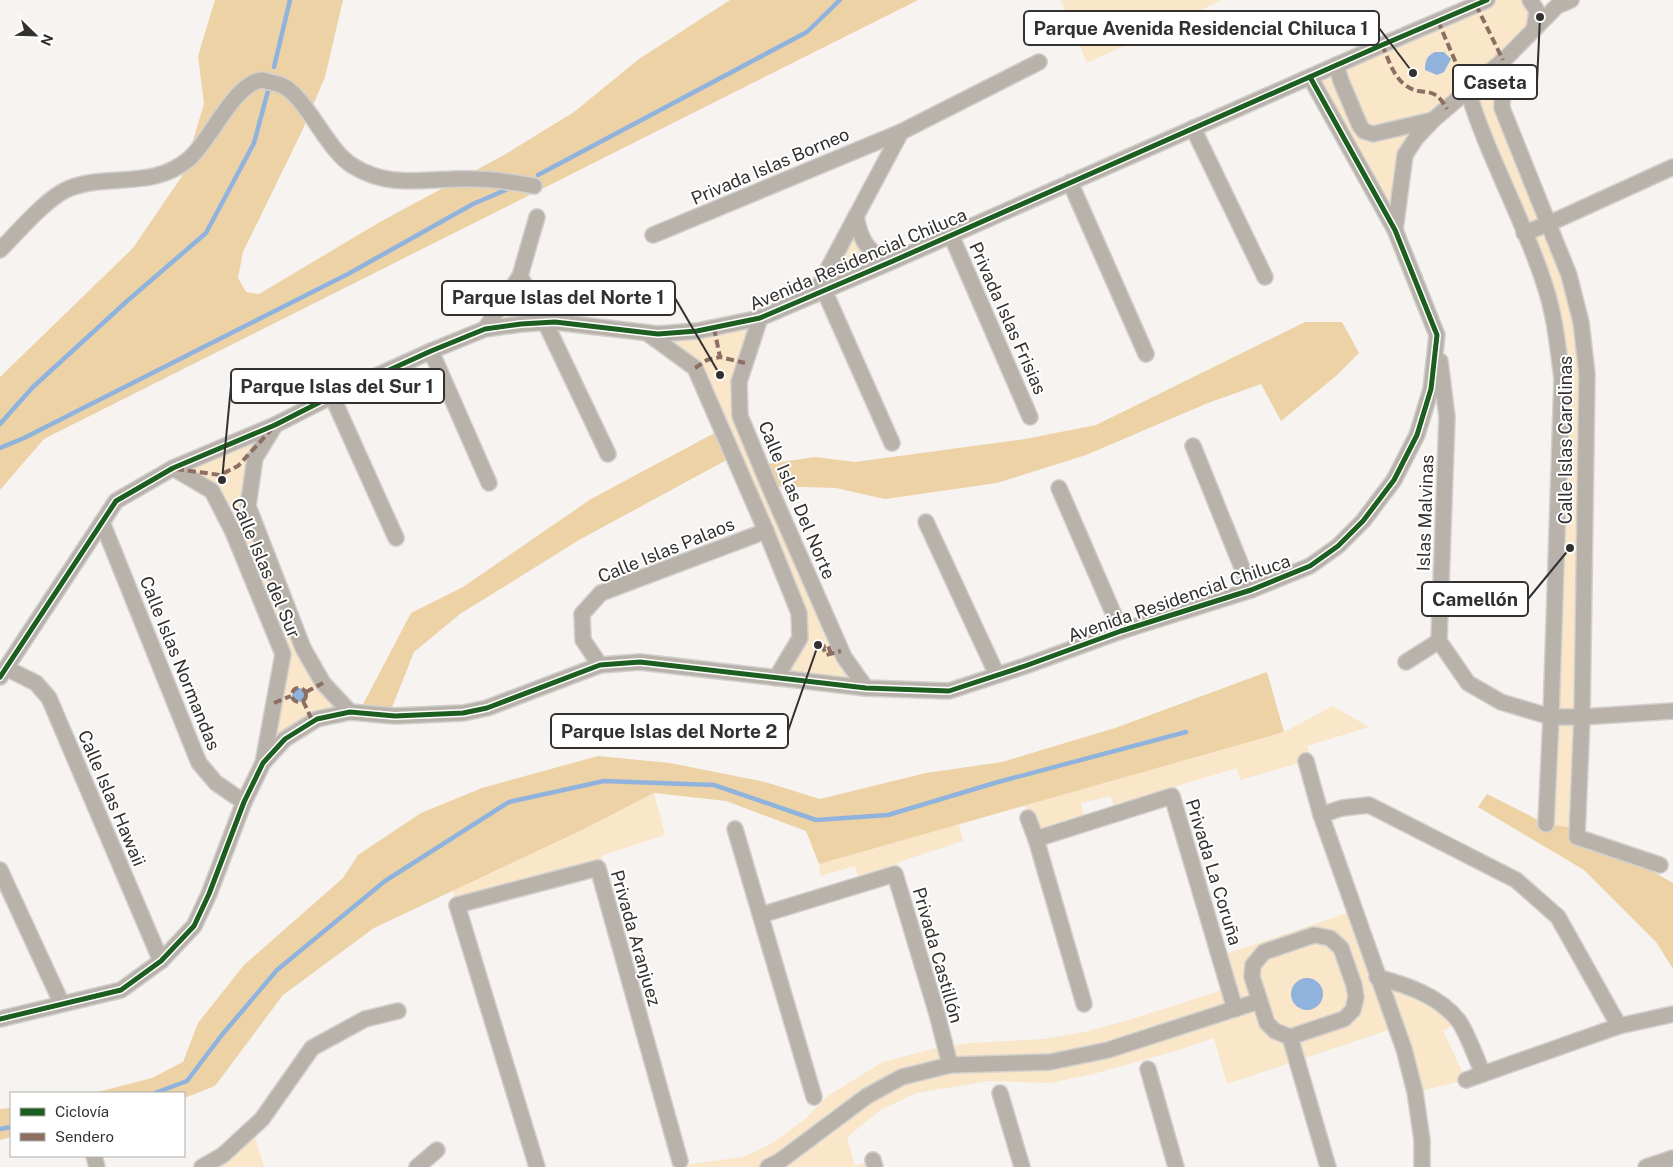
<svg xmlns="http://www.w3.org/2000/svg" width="1673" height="1167" viewBox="0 0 1673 1167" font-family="'Public Sans',sans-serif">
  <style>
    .green { fill: #fae6c8 }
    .forest { fill: #edd2a6 }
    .water { fill: #90b3de }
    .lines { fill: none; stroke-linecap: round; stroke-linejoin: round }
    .stream { stroke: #90b3de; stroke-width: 4.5 }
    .minor-casing { stroke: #d2d0ce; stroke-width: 18 }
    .minor { stroke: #b8b2aa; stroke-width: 15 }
    .quiet { stroke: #8d6e63; stroke-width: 4; stroke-dasharray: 8 4; stroke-linecap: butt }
    .cycleway-casing { stroke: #fff; stroke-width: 8 }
    .cycleway { stroke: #1b5e20; stroke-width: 5 }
    .labels { text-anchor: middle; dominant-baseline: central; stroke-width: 4; stroke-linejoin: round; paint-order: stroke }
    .street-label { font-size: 18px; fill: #33312f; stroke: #fff }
    .leader { fill: none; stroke: #33312f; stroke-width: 2 }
    .callout-dot { fill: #33312f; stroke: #fff; stroke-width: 2 }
    .callout { fill: #fff; stroke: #33312f; stroke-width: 2 }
    .callout-label { font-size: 19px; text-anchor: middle; font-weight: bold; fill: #33312f }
  </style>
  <rect width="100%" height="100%" fill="#f6f3f0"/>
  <g class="green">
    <polygon points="1061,0 1222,0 1087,63"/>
    <polygon points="1487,0 1528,0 1534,29 1507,57 1502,108 1581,322 1576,828 1546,824 1557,337 1468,92 1416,138 1395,230 1310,77"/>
    <polygon points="856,216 887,263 814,295"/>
    <polygon points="520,276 545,322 485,329"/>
    <polygon points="760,318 739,382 740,416 866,688 776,678 800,638 799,613 695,368 647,333"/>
    <polygon points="275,425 255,458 248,506 303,648 350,712 317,719 263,763 283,653 212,491 173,468"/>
    <polygon points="1333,706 1369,727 1307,746 1311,759 1306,761 1240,780 1237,768 1177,786 1172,795 1115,814 1111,796 1081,803 1086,823 1036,838 1025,805 1284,732"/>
    <polygon points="654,793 665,835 603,855 598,868 457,905 453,890 586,828"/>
    <polygon points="959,824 963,841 899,862 895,874 860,885 855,866 821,876 819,864"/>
    <polygon points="1353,911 1363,938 1341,948 1364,939 1395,1028 1227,1084 1214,1038 1175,1051 1093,1074 1050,1083 988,1081 916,1093 881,1110 847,1137 855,1166 873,1160 875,1167 670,1167 743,1157 771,1144 805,1119 829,1095 883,1062 932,1049 970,1043 1044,1039 1084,1032 1122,1022 1214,993 1229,986 1220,956"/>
    <polygon points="1379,979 1407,987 1458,1022 1443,1031 1466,1080 1416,1092"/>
    <polygon points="252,1128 264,1167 202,1167"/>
  </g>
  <g class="forest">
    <polygon points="215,0 343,0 325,77 303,129 243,252 238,278 246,292 259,294 380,222 504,155 574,112 639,59 730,0 918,0 44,439 0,490 0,377 133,248 182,176 204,104 198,56"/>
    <polygon points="1305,322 1342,322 1359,353 1336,376 1281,421 1261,384 1208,403 1086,455 997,483 885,499 836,488 769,486 760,465 815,457 855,462 1025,439 1096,425"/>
    <polygon points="722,429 734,456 579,540 460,614 414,652 389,715 359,712 411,613 463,587 591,499"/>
    <polygon points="1267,672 1284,732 819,864 806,831 726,801 654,793 586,828 374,928 283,995 215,1086 184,1098 184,1093 94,1093 152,1078 183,1062 198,1023 244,965 343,878 358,855 421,813 482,788 598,756 670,763 765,782 820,799 926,773 1002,762 1115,728"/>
    <polygon points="1487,794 1546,824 1576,828 1673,883 1673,969 1656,942 1584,870 1478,807"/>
    <polygon points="11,1108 11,1137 0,1140 0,1109"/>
  </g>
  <g class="water">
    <path d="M1435,52H1444L1451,59L1444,72L1437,75L1425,70C1425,60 1427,56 1435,52Z"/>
    <circle cx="299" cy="695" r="7"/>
    <circle cx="1307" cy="994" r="16"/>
  </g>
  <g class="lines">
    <g class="stream">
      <polyline points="274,67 290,0"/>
      <polyline points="538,175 807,32 840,0"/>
      <polyline points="0,424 33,387 126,302 206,233 254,143 268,91"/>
      <polyline points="0,448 24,438 348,274 473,204 510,188"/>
      <polyline points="155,1093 187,1081 221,1036 277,970 385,881 509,802 604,781 714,785 816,820 888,815 998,782 1186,732"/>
      <polyline points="0,1129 11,1127"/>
    </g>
    <g class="minor-casing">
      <g id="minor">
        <polyline points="1530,0 1537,11 1534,29"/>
        <polyline points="1503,60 1502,108 1569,275 1581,322 1587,374 1582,717 1577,837 1660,865"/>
        <polyline points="1336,65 1341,81 1360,126 1364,131 1373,134 1433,120"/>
        <path d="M1468,91C1488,158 1524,219 1545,286C1555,316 1558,348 1562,379L1551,717L1546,824"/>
        <polyline points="1193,128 1265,277"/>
        <polyline points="1070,182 1146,354"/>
        <path d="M856,216C861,242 866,248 887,263"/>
        <polyline points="1395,230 1405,155 1416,138 1433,120 1507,57 1557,6 1571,0"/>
        <polyline points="1524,233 1548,224 1673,167"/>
        <polyline points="653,235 901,132"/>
        <polyline points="951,235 1030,417"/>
        <path d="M0,250C18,232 47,197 70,188C110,173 152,190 189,159C211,140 234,83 262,80C263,80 269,82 270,82C273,83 277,83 281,85C306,95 326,150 353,166C387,187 417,180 455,179C482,178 508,181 534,186"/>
        <polyline points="520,276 545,322 608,454"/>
        <polyline points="824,290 892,443"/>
        <polyline points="814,295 901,132 1039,62"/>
        <polyline points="760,318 739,382 740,416 769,486 844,657 866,688"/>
        <polyline points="485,329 520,276 537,217"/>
        <polyline points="647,333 695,368 766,531 799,613 800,638 776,678"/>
        <polyline points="431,351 489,483"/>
        <polyline points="1440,361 1447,417 1439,641 1468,683 1501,702 1551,717 1582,717 1673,711"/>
        <polyline points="332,396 396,538"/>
        <polyline points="275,425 255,458 248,506 303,648 323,683 350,712"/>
        <polyline points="1193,446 1251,590"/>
        <polyline points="173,468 212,491 233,532 283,654 263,763"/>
        <polyline points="1059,488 1121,631"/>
        <polyline points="102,522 199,763 216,783 244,802"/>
        <polyline points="926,522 997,675"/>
        <polyline points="1406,662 1439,641"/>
        <polyline points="600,665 583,640 582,614 601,593 766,531"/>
        <polyline points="6,668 36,683 49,698 161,961"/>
        <polyline points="0,677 116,501 173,468 275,425 332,396 431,351 485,329 521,324 555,322 658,334 697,331 760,318 893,261 1382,45 1487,0"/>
        <polyline points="1306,761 1321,815 1404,1049 1415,1092 1422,1140 1422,1167"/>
        <polyline points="1321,815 1342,808 1369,805 1516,880 1558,917 1619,1026"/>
        <polyline points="1028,818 1036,839 1172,796 1235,1009"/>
        <polyline points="735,829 814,1097"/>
        <polyline points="1036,839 1084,1004"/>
        <polyline points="0,870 62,1004"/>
        <polyline points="761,915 895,874 937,1014 950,1065"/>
        <polygon points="1314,935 1330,938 1341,948 1354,985 1356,997 1353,1010 1344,1019 1290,1037 1275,1031 1267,1023 1252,977 1253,965 1264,952"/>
        <path d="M1377,977C1406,985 1438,995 1458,1020C1466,1030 1477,1060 1483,1074"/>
        <polyline points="0,1019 121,990 161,961 194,926 209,894 244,802 263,763 285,739 317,719 350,712 395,716 463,713 487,708 600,665 640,662 866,688 949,691 1025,666 1121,631 1251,590 1310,566 1338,546 1363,521 1394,480 1417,435 1431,389 1437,335 1395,230 1310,77"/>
        <polyline points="1290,1037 1328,1167"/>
        <polyline points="1148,1069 1176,1167"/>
        <polyline points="1466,1080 1619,1026 1673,1014"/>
        <polyline points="1000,1093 1022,1167"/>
        <polyline points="94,1156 97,1167"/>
        <polyline points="873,1160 875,1167"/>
        <polyline points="202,1167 223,1155 262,1119 312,1048 365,1019 398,1011"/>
        <polyline points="417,1167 437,1150"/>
        <polyline points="537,1167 457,905 598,868 680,1161"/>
        <polyline points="768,1167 780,1161 867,1096 902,1077 950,1065 1050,1062 1108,1050 1259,1001"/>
        <polyline points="1646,1167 1673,1158"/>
      </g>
    </g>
    <use href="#minor" class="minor"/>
    <g class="quiet">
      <polyline points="1476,5 1503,60"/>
      <polyline points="1438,21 1468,91"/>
      <path d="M1382,45C1388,58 1393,76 1405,85C1424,99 1432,82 1447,109"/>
      <polyline points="714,328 720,357 745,363"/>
      <polyline points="695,368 707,360 720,357"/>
      <polyline points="176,469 220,475 238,466 271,430"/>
      <polyline points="831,654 828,645 823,647 826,655 841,651"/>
      <circle cx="299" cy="695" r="7"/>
      <polyline points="306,692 323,683"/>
      <polyline points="303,701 313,722"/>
      <polyline points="274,703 291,696"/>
    </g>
    <g class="cycleway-casing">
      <g id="cycleway">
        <polyline points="0,677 116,501 173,468 275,425 332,396 431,351 485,329 521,324 555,322 658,334 697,331 760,318 893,261 1382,45 1487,0"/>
        <polyline points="0,1019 121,990 161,961 194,926 209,894 244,802 263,763 285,739 317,719 350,712 395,716 463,713 487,708 600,665 640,662 866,688 949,691 1025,666 1121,631 1251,590 1310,566 1338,546 1363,521 1394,480 1417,435 1431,389 1437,335 1395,230 1310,77"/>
      </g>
    </g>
    <use href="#cycleway" class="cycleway"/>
  </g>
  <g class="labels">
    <g class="street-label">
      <text transform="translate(770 166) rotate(-23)">Privada Islas Borneo</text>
      <text transform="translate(858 259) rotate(-23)">Avenida Residencial Chiluca</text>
      <text transform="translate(1008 318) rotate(66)">Privada Islas Frisias</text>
      <text transform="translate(1565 440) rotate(-90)">Calle Islas Carolinas</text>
      <text transform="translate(797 500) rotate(67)">Calle Islas Del Norte</text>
      <text transform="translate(1425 513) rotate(-88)">Islas Malvinas</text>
      <text transform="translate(666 550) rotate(-22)">Calle Islas Palaos</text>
      <text transform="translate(266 568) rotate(67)">Calle Islas del Sur</text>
      <text transform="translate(1179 598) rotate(-19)">Avenida Residencial Chiluca</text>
      <text transform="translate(180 663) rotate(68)">Calle Islas Normandas</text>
      <text transform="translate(112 798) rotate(67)">Calle Islas Hawaii</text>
      <text transform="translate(1214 872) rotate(73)">Privada La Coruña</text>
      <text transform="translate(636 938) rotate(74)">Privada Aranjuez</text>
      <text transform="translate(938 955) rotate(74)">Privada Castillón</text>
    </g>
  </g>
  <path class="leader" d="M1413 73L1379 28M1540 17L1537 82M720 375L675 298M222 480L231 386M1570 548L1528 599M818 645L788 731"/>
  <g class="callout-dot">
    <circle cx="1413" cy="73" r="5"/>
    <circle cx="1540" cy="17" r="5"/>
    <circle cx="720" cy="375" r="5"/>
    <circle cx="222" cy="480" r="5"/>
    <circle cx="1570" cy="548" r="5"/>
    <circle cx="818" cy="645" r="5"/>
  </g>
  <g class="callout">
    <rect x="1024" y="11" width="355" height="34" rx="5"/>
    <rect x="1453" y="65" width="84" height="34" rx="5"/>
    <rect x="442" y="281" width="233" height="34" rx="5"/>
    <rect x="231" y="369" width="213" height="34" rx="5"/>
    <rect x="1422" y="582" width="106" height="34" rx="5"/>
    <rect x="551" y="714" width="237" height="34" rx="5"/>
  </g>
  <g class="callout-label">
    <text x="1201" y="35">Parque Avenida Residencial Chiluca 1</text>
    <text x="1495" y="89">Caseta</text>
    <text x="558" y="304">Parque Islas del Norte 1</text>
    <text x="337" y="393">Parque Islas del Sur 1</text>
    <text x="1475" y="606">Camellón</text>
    <text x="669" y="738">Parque Islas del Norte 2</text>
  </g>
  <rect x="10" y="1092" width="175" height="65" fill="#ffffff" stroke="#adadac"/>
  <rect x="20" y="1108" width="25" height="8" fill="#1b5e20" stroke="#adadac"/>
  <text x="55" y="1117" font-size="15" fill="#33312f">Ciclovía</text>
  <rect x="20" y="1133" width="25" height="8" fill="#8d6e63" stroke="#adadac"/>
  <text x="55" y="1142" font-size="15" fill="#33312f">Sendero</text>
  <g transform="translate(35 35) rotate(113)" stroke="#ffffff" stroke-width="4" paint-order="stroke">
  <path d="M0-4L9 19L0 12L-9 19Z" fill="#33312f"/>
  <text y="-8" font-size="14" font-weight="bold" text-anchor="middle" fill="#33312f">N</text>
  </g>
</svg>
